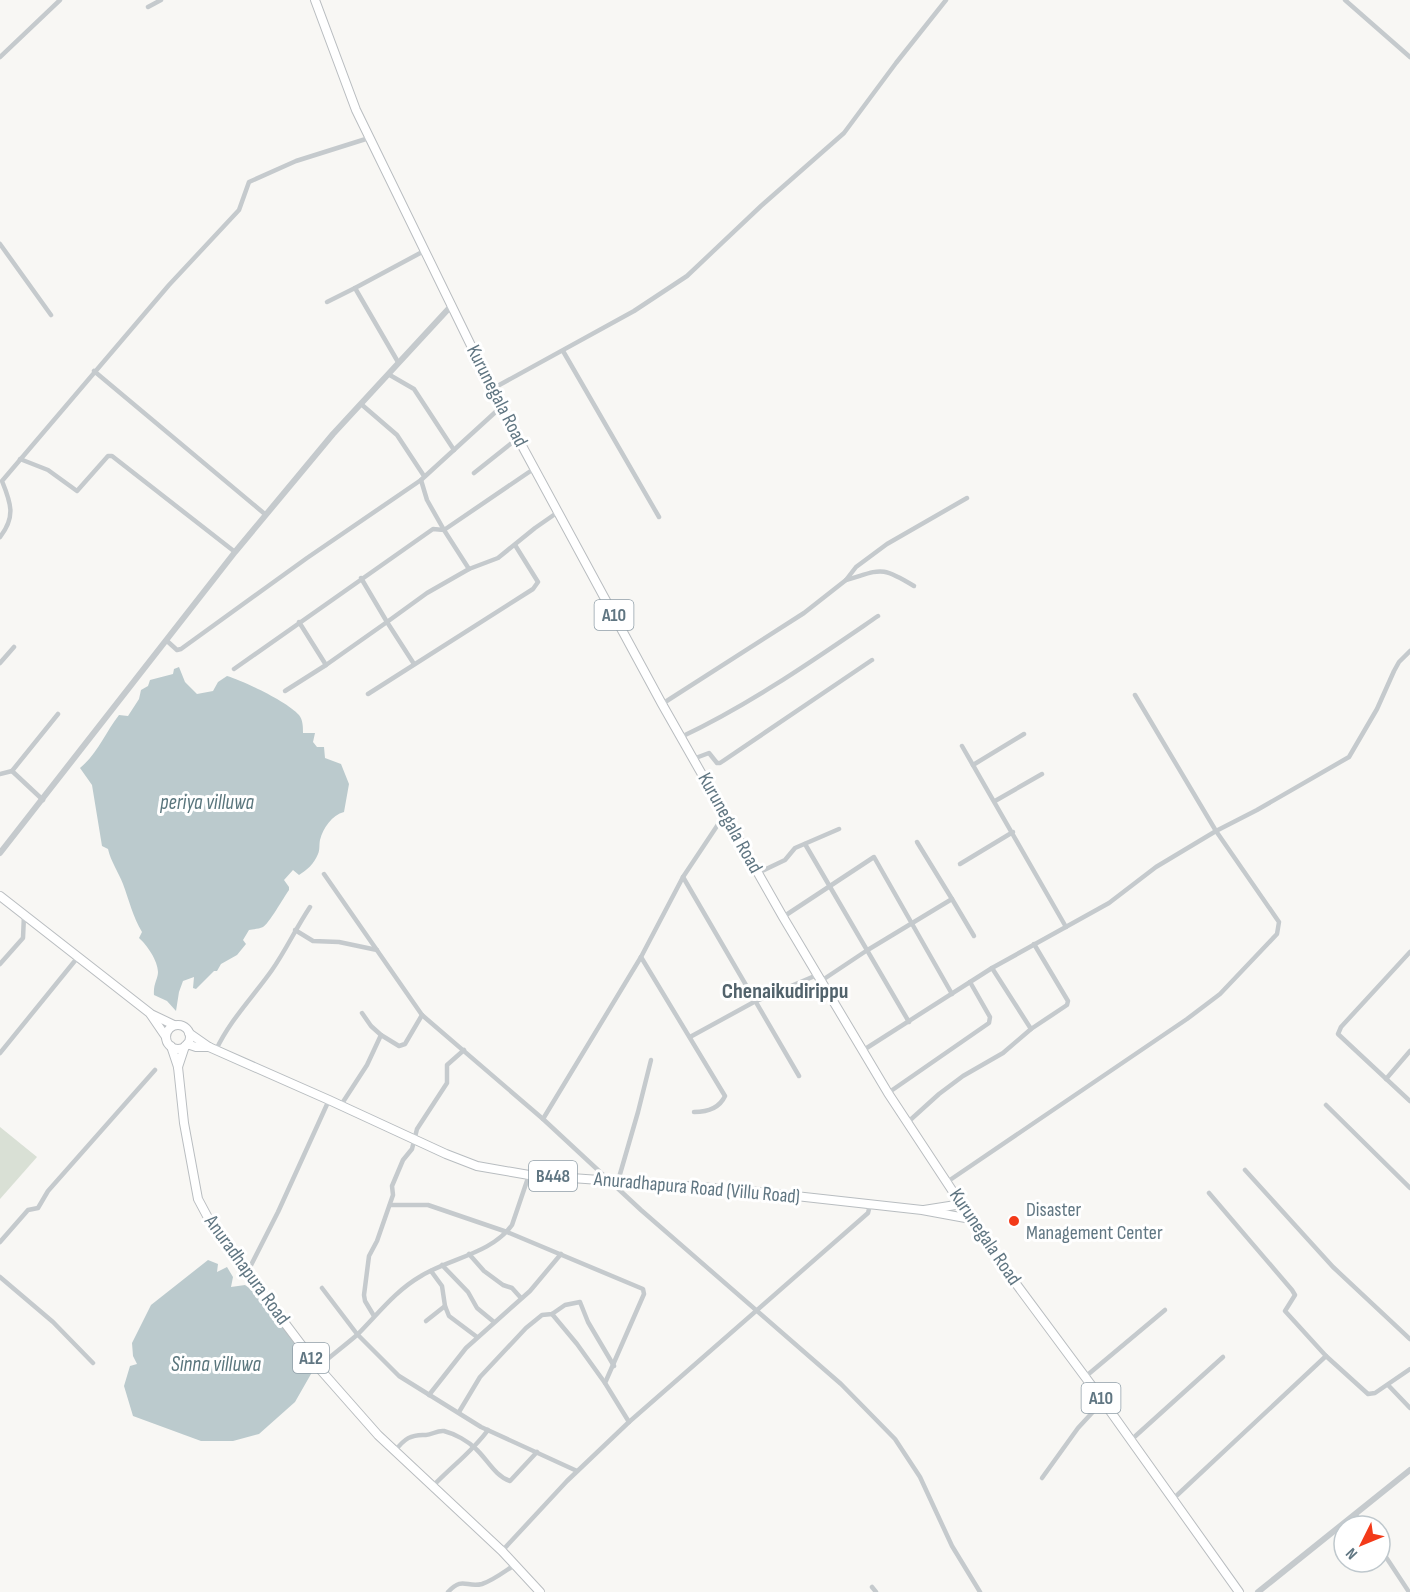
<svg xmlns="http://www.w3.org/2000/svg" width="1410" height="1592" viewBox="0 0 1410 1592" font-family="'Sofia Sans Condensed',sans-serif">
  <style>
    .green { fill: #d9e0d5 }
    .water { fill: #bbcacd }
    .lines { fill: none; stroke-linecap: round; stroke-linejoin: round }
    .primary-casing { stroke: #b8bdc0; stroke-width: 10 }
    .trunk-casing { stroke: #b9bdc0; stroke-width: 10 }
    .minor { stroke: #c5cacd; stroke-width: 4.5 }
    .tertiary { stroke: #c5cacd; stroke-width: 6 }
    .primary { stroke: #fff; stroke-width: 8 }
    .trunk { stroke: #fff; stroke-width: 8 }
    .poi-dot { fill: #f33a19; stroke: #fff; stroke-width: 2 }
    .labels { text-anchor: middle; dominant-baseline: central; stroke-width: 6; stroke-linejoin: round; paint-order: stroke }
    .shield { fill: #fff; stroke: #909fa8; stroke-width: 1.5 }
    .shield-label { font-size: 18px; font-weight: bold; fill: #607682 }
    .street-label { font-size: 20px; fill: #607682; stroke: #fff }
    .poi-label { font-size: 20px; fill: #607682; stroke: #fff; text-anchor: start }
    .water-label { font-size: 21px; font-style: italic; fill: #5a767d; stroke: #fff }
    .quarter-label { font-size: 22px; font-weight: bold; fill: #52636c; stroke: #fff }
  </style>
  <rect width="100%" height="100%" fill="#f8f7f4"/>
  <polygon class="green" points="0,1127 37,1157 0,1199"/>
  <g class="water">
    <path d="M179,667L185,682L197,694L213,691L218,682L227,676C244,681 288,702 299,715C303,720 303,727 303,733H315L313,742L317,747H324L325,758L341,764L349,784L344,812C332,815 323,828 320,840C319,845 320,850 318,854C314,864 307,870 299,875L293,870L284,880L289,887V890C284,897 268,925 263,927C259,929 253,929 249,930L243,940L246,944L237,955L221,964L217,971H214L196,989L193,988L194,977L183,981L179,992L176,1011L167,1001L154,995C153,984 158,979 158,972C158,961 147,945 139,938L142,932C133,917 129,900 123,884C118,871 111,862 108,849L102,846L92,785L80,768C98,753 105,733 119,715L128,716L139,699L141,690L148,686L150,680L173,674L174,669Z"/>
    <path d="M208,1260L218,1264L217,1272L227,1267L233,1277L231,1287L245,1285C275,1305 294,1339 315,1367L295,1402L259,1434L233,1441H201L133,1416L124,1386L130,1366L137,1364L133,1356L132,1343L151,1305Z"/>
  </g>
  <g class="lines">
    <g class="primary-casing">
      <g id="primary">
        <polyline points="189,1033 209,1047 329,1100 446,1154 477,1166 529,1175 741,1190 922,1210 971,1219"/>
        <polyline points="187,1044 196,1047 209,1047"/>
        <polyline points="924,1210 962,1204"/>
      </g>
    </g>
    <g class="trunk-casing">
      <g id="trunk">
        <polyline points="315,0 356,110 501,407 662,704 783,917 888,1093 994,1254 1103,1401 1239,1592"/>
        <polyline points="0,896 151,1014 174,1025"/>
        <polyline points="151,1015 166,1037"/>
        <circle cx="178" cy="1037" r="12"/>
        <polyline points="171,1046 178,1067 184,1123 198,1199 214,1229 318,1367 378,1435 502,1551 540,1592"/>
        <polyline points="178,1067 185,1046"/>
      </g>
    </g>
    <g class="minor">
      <polyline points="1345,0 1410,57"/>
      <polyline points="148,7 161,0"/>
      <polyline points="0,57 60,0"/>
      <polyline points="0,244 51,315"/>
      <polyline points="327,302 355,288"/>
      <polyline points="563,351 659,517"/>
      <polyline points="398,362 355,288 424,251"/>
      <polyline points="94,371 266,515"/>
      <polyline points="388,374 414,389 454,450"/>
      <polyline points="492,389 634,311 687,276 761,206 844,133 896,63 946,0"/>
      <polyline points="361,404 397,435 424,476"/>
      <polyline points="20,459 48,470 77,491 108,456 112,456 235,552"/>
      <polyline points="474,473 518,438"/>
      <polyline points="421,480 427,500 444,530 535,468"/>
      <path d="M0,537C16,517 11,503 2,481L169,285L239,210L249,182L296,161L369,138"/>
      <path d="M846,580C881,570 880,565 914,586"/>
      <polyline points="166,640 177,650 181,649 307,558 421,480 501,407"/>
      <polyline points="0,663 14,647"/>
      <polyline points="414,664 387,622 427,593 469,569"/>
      <polyline points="326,665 387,622 361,578"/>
      <polyline points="234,669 433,529 444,530 469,569 498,558 535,528 558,512"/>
      <polyline points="285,691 326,665 299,622"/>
      <polyline points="368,694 533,589 538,582 515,545"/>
      <polyline points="662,704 804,613 846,580 856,567 887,544 967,498"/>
      <path d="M681,737C751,704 815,659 878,616"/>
      <polyline points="962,746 1066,927"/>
      <polyline points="693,759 709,753 717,763 720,763 872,660"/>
      <polyline points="973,765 1024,734"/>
      <polyline points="12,771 58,714"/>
      <polyline points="0,774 12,771 43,800"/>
      <polyline points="995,801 1042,774"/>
      <polyline points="917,842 952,899"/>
      <polyline points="805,844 909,1022"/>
      <polyline points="960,864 1013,832"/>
      <polyline points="758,873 785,860 795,848 839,829"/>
      <polyline points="324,874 422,1015 543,1119 641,1210 841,1384 895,1439 920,1477 952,1546 980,1592"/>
      <polyline points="683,877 799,1076"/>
      <polyline points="783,917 874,857 952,994"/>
      <polyline points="295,930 313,941 339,942 377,950"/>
      <polyline points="1410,952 1341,1027 1338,1034 1410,1101"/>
      <path d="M641,957L725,1096C719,1109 707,1112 694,1112"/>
      <polyline points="0,964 23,938 24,915"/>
      <polyline points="992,968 1031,1029 1067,1005 1068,1001 1034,944"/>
      <polyline points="821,981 866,951 952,899 974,936"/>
      <polyline points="362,1013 371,1026 381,1035"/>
      <polyline points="690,1037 754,1002 817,975"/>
      <path d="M216,1050C230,1020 253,997 272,970C286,950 296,928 310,907"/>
      <polyline points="862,1051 992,968 1109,903 1156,867 1216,831 1257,810 1349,757 1377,709 1394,671 1399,662 1410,651"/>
      <polyline points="0,1053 78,957"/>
      <polyline points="1386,1079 1410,1051"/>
      <polyline points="888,1093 989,1023 990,1017 970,982"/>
      <polyline points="341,1105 367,1065 381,1035 399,1046 405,1044 422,1015"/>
      <polyline points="1326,1105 1410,1188"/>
      <polyline points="543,1119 641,957 683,877 725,814"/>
      <polyline points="908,1122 939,1094 963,1076 1003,1053 1031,1029"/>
      <polyline points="1245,1170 1333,1267 1410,1339"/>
      <polyline points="618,1181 638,1112 651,1060"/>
      <polyline points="947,1182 1187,1019 1220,994 1277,934 1279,922 1216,831 1135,695"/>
      <polyline points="390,1205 428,1205 507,1232 643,1289 644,1294 605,1383 629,1422"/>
      <polyline points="0,1242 28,1210 38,1208 48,1191 155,1070"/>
      <polyline points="469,1254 484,1271 503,1285 512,1288 521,1298"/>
      <polyline points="442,1265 468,1292 477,1308 494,1322"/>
      <polyline points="431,1271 442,1286 445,1306 449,1316 477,1337"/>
      <polyline points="247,1273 278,1212 329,1100"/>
      <polyline points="0,1277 53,1322 93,1363"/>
      <polyline points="322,1288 357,1334 399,1376 481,1427 577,1471"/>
      <polyline points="552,1314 577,1344 605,1383"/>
      <polyline points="374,1316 365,1301 364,1295 369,1256 377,1241 393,1195 392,1186 403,1160 412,1149 417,1129 447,1083 447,1065 464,1050"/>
      <polyline points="426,1321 445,1306"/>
      <polyline points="1326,1356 1368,1394 1375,1393 1410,1369"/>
      <path d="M318,1367C331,1356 344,1346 357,1335C378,1314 395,1291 421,1276C450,1258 491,1254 512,1225L529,1175"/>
      <polyline points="1085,1377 1165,1310"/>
      <polyline points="1388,1385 1410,1408"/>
      <polyline points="429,1395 466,1348 530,1291 561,1254"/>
      <polyline points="459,1412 480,1377 526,1328 542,1315 552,1314 565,1305 580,1302 588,1322 614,1366"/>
      <polyline points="1131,1440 1223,1357"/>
      <path d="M395,1451C404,1439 411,1434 426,1435C432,1435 437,1430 444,1431C455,1434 468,1441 476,1449C487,1459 495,1476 510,1481L537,1452"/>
      <polyline points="1042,1478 1078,1428 1103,1401"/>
      <path d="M433,1486C452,1466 472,1452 488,1430"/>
      <polyline points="1173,1499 1326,1356 1285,1311 1295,1295 1292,1290 1209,1193"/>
      <polyline points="1355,1514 1364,1526"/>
      <polyline points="1380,1548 1409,1592"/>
      <polyline points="502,1551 567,1481 629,1422 868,1213 870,1205"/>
      <polyline points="872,1587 876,1592"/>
      <path d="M448,1592C463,1576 466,1588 482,1584C494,1580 505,1571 516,1564"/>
    </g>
    <g class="tertiary">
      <polyline points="0,853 235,552 333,434 452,305"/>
      <polyline points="1258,1592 1410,1470"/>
    </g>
    <use href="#primary" class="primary"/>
    <use href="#trunk" class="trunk"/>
  </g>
  <circle class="poi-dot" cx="1014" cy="1221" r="6"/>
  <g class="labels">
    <g class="shield">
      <rect x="594.5" y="600" width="39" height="30" rx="4.5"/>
      <rect x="529" y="1161" width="48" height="30" rx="4.5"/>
      <rect x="293" y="1343" width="36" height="30" rx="4.5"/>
      <rect x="1081.5" y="1383" width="39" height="30" rx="4.5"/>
    </g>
    <g class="shield-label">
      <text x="614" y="615">A10</text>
      <text x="553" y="1176">B448</text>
      <text x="311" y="1358">A12</text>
      <text x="1101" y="1398">A10</text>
    </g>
    <g class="street-label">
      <text transform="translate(497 396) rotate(63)">Kurunegala Road</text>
      <text transform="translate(730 823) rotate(61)">Kurunegala Road</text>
      <text transform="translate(697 1188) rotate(5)">Anuradhapura Road (Villu Road)</text>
      <text transform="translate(985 1237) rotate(56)">Kurunegala Road</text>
      <text transform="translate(247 1270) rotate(54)">Anuradhapura Road</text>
    </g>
    <g class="poi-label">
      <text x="1026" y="1210">Disaster<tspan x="1026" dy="23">Management Center</tspan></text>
    </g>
    <g class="water-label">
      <text x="207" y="802">periya villuwa</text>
      <text x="216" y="1364">Sinna villuwa</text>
    </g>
    <g class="quarter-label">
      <text x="785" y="991">Chenaikudirippu</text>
    </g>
  </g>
  <g transform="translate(1362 1544) rotate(227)"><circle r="28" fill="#ffffff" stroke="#bfc8cd" stroke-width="1.5"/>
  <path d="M0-4.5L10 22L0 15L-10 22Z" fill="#f33a19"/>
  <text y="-9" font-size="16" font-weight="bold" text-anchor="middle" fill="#607682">N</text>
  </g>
</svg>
